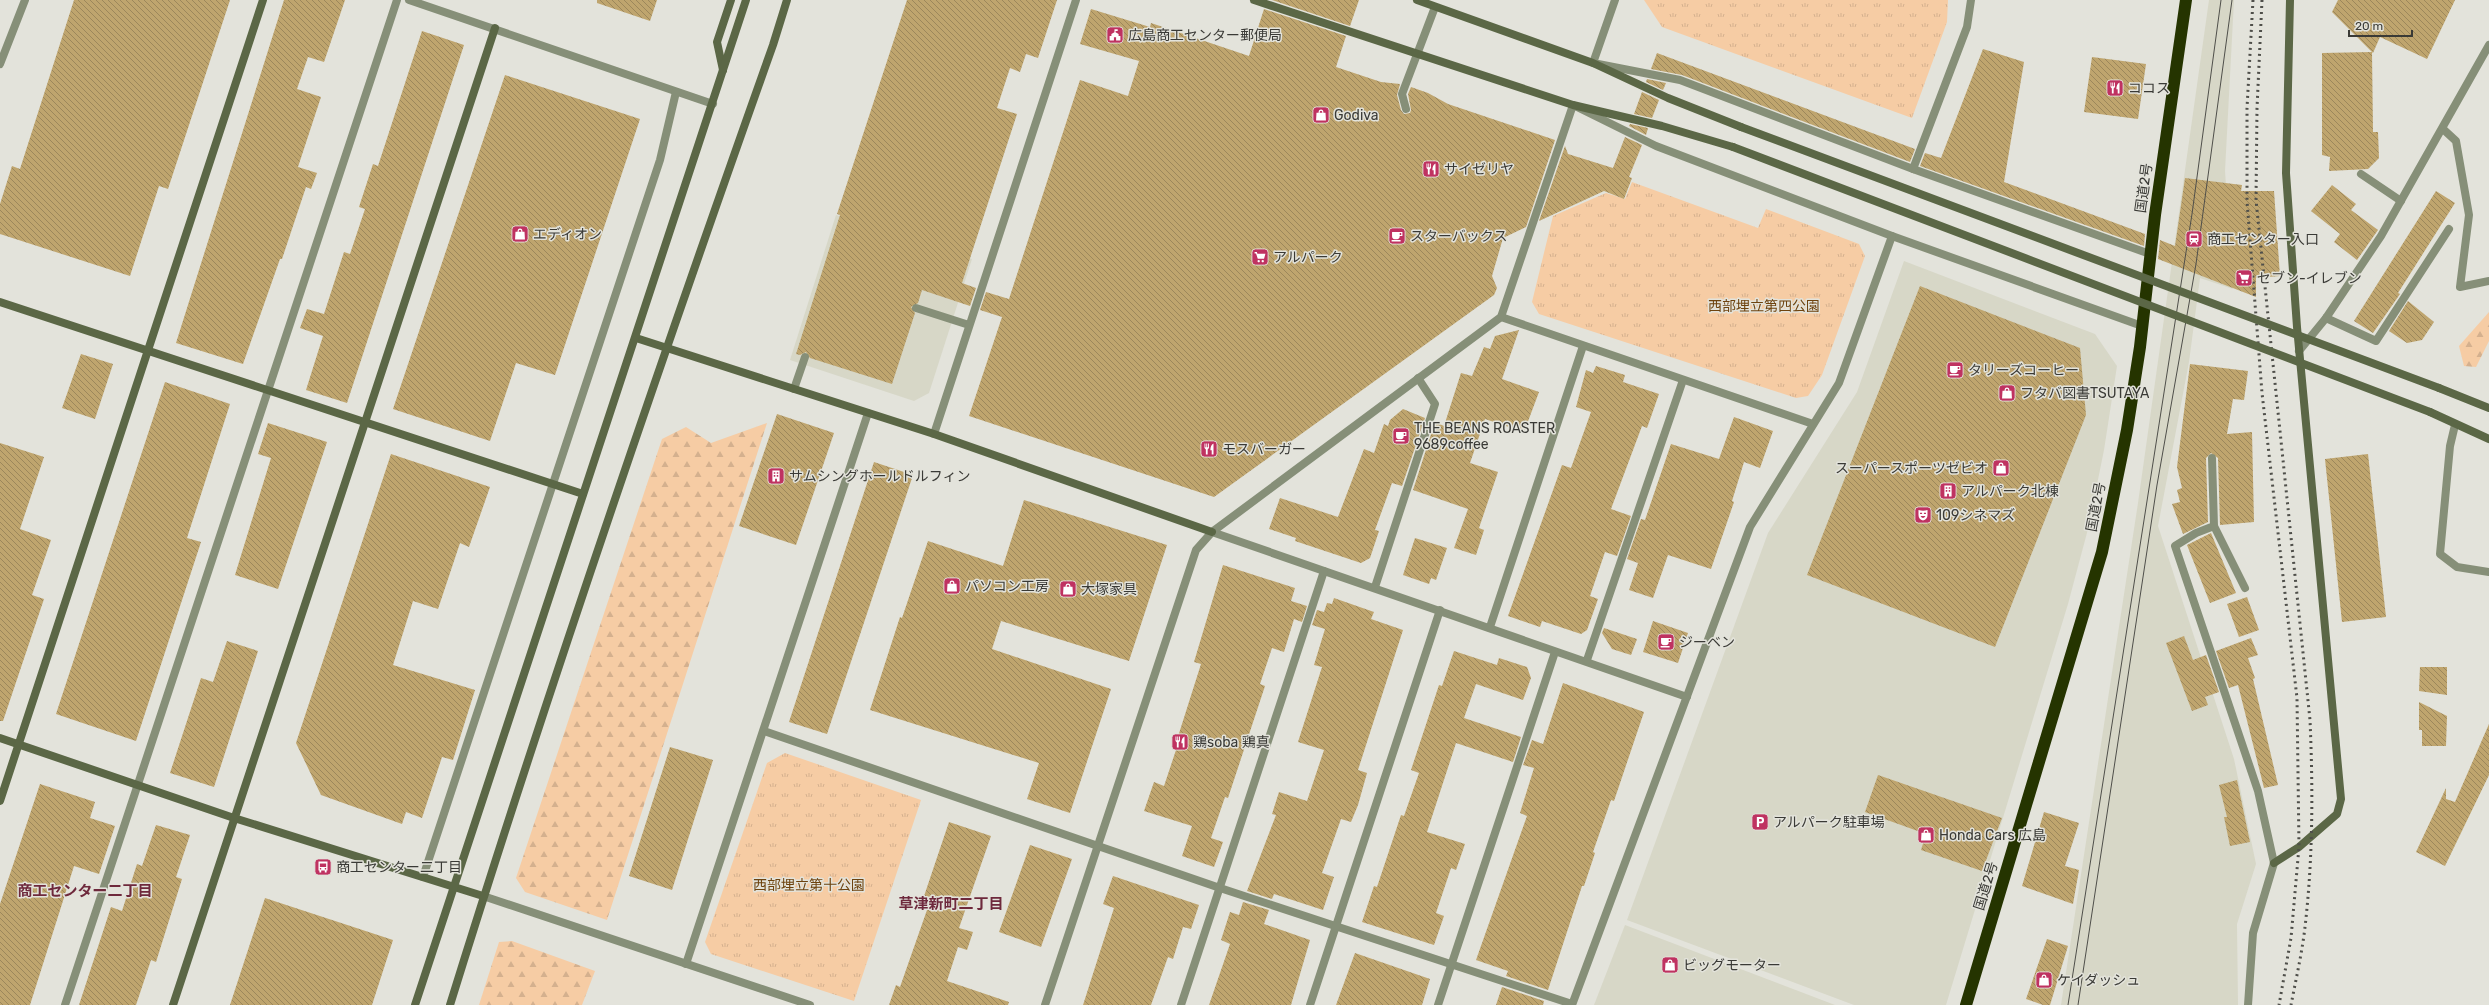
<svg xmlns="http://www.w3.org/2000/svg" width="2489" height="1005" viewBox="0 0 2489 1005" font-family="Rubik,'Noto Sans JP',sans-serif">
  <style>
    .built { fill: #d7d7c7 }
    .grass { fill: url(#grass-tufts) }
    .forest { fill: url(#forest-firs) }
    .building { fill: url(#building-back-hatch) }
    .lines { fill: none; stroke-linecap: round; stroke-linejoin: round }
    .lane { stroke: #868f78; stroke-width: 8 }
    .street { stroke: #868f78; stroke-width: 8 }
    .secondary { stroke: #5b6746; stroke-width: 8 }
    .highway { stroke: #253400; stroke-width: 12 }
    .tram { stroke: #4f4f4a; stroke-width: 1 }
    .rail { stroke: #4f4f4a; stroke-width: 3; stroke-dasharray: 2 4; stroke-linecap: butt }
    .secondary-bridge { stroke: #5b6746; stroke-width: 8 }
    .labels { text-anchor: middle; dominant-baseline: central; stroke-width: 3; stroke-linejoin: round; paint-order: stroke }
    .poi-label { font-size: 14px; fill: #3a3a36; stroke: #e3e3db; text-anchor: start }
    .street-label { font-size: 14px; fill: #3a3a36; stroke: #e3e3db }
    .park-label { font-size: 14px; fill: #6e430e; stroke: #e3e3db }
    .neighbourhood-label { font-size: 15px; font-weight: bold; fill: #6e293c; stroke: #e3e3db }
  </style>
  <defs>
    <pattern id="grass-tufts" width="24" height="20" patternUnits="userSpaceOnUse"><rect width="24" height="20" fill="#f6cca4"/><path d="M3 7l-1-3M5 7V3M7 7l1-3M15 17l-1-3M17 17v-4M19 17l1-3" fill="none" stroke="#d4b08e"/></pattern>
    <pattern id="forest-firs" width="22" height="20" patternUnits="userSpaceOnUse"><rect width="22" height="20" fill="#f6cca4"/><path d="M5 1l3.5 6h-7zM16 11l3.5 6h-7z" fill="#d4b08e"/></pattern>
    <pattern id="building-back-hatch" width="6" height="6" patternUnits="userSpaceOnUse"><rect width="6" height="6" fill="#bfa56e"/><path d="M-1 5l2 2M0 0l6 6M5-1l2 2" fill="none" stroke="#9c875b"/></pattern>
  </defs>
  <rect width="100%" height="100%" fill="#e3e3db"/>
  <g class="built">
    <polygon points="2209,0 2234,0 2225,171 2233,289 2200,278 2189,362 2158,526 2234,759 2256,864 2237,924 2238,1005 2061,1005 2138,503"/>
    <polygon points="836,215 972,259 929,393 914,401 790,360"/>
    <polygon points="1904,261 2095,334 2117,366 2104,450 2088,529 2068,604 1946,1005 1854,1005 1627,920 1768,533 1857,392"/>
    <polygon points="1625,925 1835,1005 1594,1005"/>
  </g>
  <g class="grass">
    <polygon points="1644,0 1948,0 1947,22 1912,118 1662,27"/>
    <polygon points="1632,182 1758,228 1766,209 1859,244 1865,256 1822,375 1808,396 1796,398 1539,314 1532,302 1553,216 1606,193 1625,199"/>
    <polygon points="785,753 921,800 854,1001 711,954 705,942 767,763"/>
  </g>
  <g class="forest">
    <polygon points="2489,312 2489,341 2476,367 2464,366 2459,346"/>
    <polygon points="767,423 607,920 525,892 516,878 662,439 686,427 711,443"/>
    <polygon points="512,941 595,971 582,1005 479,1005 499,942"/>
  </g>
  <g class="building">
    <polygon points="74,0 230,0 168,189 159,186 130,276 0,234 0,204 12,166 20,169"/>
    <polygon points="284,0 345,0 324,62 308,57 297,89 321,97 298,167 317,173 311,189 306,187 282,259 280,259 243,364 176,343"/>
    <polygon points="597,0 657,0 650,21 597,3"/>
    <polygon points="907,0 1057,0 1038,58 1026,54 1020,72 1010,68 997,108 1017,114 962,283 976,288 970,306 922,290 918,303 911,307 915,313 892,384 810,358 806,352 800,355 796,354 840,215 837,214"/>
    <polygon points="1272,0 1359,0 1350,26"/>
    <polygon points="2338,0 2455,0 2427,59 2380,37 2373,53 2332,12"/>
    <polygon points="1091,9 1150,27 1151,23 1249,56 1264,9 1346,36 1336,67 1381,82 1400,84 1397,95 1401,110 1404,114 1410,113 1411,110 1408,94 1411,87 1428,93 1448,104 1555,140 1526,227 1503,238 1492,276 1497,288 1494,295 1214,497 969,416 1002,317 980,310 986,292 1009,299 1080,80 1128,96 1139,61 1080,44"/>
    <polygon points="422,31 464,45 347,403 306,390 323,336 300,328 307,309 324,314 344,252 350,254 365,209 359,207 373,164 378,166"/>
    <polygon points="1983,49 2024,62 2004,182 2145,234 2144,246 1920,166 1925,153 1941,158"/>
    <polygon points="2372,52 2373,132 2378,132 2379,158 2368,169 2329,171 2330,157 2322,155 2322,53"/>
    <polygon points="1657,53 1915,149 1910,162 1682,75 1651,69"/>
    <polygon points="2092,57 2146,64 2138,119 2084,112"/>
    <polygon points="505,75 640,119 555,375 516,363 490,441 393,409"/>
    <polygon points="1647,79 1666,83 1663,90 1646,82"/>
    <polygon points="1642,92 1659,100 1652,118 1634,114"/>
    <polygon points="1630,124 1648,128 1646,135 1629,126"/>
    <polygon points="1625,137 1642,145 1629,177 1632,178 1624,199 1604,191 1539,221 1565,146 1568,154 1613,168"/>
    <polygon points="2185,178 2242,185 2241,191 2274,191 2280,276 2256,278 2256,297 2158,259 2160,240 2175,246"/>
    <polygon points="2332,185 2356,204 2351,210 2378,230 2357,260 2334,242 2340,234 2311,211"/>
    <polygon points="2436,191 2455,203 2398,293 2400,294 2373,333 2354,321"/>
    <polygon points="1920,286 2080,348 2086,415 1995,647 1807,575"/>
    <polygon points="2408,301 2434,322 2422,340 2407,343 2389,331"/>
    <polygon points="1519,330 1502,379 1539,392 1524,432 1485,419 1470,463 1498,472 1479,528 1484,530 1476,555 1454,548 1468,509 1413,490 1435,422 1444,426 1461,373 1472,376 1484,347 1490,349 1495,336"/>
    <polygon points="81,354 113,364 95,419 62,408"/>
    <polygon points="2190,364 2248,371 2244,400 2233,399 2227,434 2252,432 2254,522 2220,525 2218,458 2211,453 2206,458 2208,522 2183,534 2172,504 2180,502 2177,490 2182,488 2177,467"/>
    <polygon points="1596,366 1625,375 1623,382 1659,394 1647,428 1642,426 1611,509 1631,516 1617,556 1605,552 1590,596 1598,599 1587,630 1581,634 1542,621 1540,627 1508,616 1562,465 1571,468 1591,412 1576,407 1586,370 1593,373"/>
    <polygon points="165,382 230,404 187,538 201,542 136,741 56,714"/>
    <polygon points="1403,409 1425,418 1402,486 1392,483 1375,530 1379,531 1370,558 1361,563 1295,541 1296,538 1269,529 1280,498 1338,517 1364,449 1374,453 1384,424 1388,426 1390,420"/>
    <polygon points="777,414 834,433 796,545 739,526"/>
    <polygon points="1734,417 1773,431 1760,468 1744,462 1732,501 1734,502 1711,569 1668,555 1653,598 1629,590 1638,563 1627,559 1641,519 1645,520 1671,444 1719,459"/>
    <polygon points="268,423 327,442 278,589 235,575 271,458 258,454"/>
    <polygon points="0,443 44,457 20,529 51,540 32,595 44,599 3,721 0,721"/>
    <polygon points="391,454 490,487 469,547 460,543 438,609 413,601 393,665 475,690 453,760 442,757 422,818 406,812 402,824 321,795 296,743"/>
    <polygon points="2368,454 2386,617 2342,622 2325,459"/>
    <polygon points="874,462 913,475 827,734 789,722"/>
    <polygon points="1024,500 1167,545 1129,661 1001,621 992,649 1111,689 1070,813 1027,799 1039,763 870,710 900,617 902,618 928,541 1003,566"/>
    <polygon points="2211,533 2236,593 2210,603 2187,545"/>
    <polygon points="1415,538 1447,548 1436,580 1431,578 1429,584 1403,575"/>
    <polygon points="1223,565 1295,588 1291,601 1307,606 1302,622 1294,619 1284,652 1272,648 1260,684 1265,686 1228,798 1225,797 1211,838 1223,842 1214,867 1182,856 1192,826 1144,811 1154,782 1164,786 1177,747 1175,746 1201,664 1194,662"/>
    <polygon points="2247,597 2259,630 2239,637 2227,604"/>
    <polygon points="1334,598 1374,612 1371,619 1403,630 1358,770 1367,773 1358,805 1351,822 1341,819 1322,873 1334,877 1323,910 1274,894 1272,899 1247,891 1276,815 1272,814 1279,792 1307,801 1324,750 1298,742 1322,667 1314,665 1325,629 1312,625 1317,610 1324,612 1327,603 1332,604"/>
    <polygon points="1653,621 1688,633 1678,663 1643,652"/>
    <polygon points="1604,628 1637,639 1631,655 1612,649 1602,633"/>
    <polygon points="2184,636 2193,660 2206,655 2219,692 2205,697 2208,705 2192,711 2166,643"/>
    <polygon points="2251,638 2258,655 2248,658 2255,678 2253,679 2278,785 2264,788 2238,685 2229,688 2216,651"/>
    <polygon points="227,641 258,651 214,787 170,773 201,678 213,682"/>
    <polygon points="1454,651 1497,665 1499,658 1527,667 1531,678 1523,700 1476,684 1464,718 1521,737 1513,762 1456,743 1427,832 1465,844 1456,870 1451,868 1436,913 1444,916 1434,945 1362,922 1374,886 1377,887 1401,815 1404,816 1419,773 1411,770 1439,685 1442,686"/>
    <polygon points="2420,667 2447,667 2447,695 2419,691"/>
    <polygon points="1563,683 1644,712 1614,801 1611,800 1593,852 1595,853 1584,886 1582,886 1548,990 1506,976 1508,971 1476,960 1527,816 1520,813 1534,768 1523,765 1532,740 1543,744"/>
    <polygon points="2419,702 2447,716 2446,746 2422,746 2422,730 2419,730"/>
    <polygon points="2489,724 2489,775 2445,866 2416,852 2446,788 2446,799 2455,802"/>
    <polygon points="670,747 713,760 672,890 629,876"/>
    <polygon points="1878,775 2002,818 1982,871 1921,850 1926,834 1865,812"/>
    <polygon points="2237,780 2250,842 2230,846 2224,817 2227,817 2219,785"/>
    <polygon points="40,784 95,802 90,818 115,826 99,874 74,866 30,1005 0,1005 0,904"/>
    <polygon points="2044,812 2079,823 2065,866 2079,870 2073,904 2022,886"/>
    <polygon points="949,822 991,836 959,928 973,932 967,950 958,947 947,981 1009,1002 1008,1005 889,1005 896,985 900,987 927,910 920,908"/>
    <polygon points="156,825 190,835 176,877 182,879 156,962 151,960 136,1005 79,1005 111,907 122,911 137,864 142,866"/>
    <polygon points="1030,845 1072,859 1041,947 999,932"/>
    <polygon points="1113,876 1199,905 1191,929 1183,927 1173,959 1168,957 1151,1005 1083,1005 1114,908 1103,904"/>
    <polygon points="265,898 393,940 372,1005 230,1005"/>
    <polygon points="1243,902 1269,910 1264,924 1310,940 1291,1005 1209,1005 1230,944 1221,940 1230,912 1239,915"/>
    <polygon points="2047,939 2068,946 2050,1005 2043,1005 2026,999"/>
    <polygon points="1355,953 1430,979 1422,1005 1336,1005"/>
    <polygon points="1502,987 1544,1001 1543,1005 1496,1005"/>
  </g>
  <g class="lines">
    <g class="lane">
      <polyline points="1406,109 1402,94 1435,7"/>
      <polyline points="916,308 969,325"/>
      <polyline points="794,389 805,357"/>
    </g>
    <g class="street">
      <polyline points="409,0 713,104"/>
      <polyline points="1615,0 1593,63 1680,80 1913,169 2150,254"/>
      <polyline points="0,64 25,0"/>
      <polyline points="2443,129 2456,141 2469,215 2460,287 2489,281"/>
      <polyline points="1913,169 1967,27 1971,0"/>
      <polyline points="2361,174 2401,201"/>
      <polyline points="1501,317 1813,424"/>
      <polyline points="2326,318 2376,341 2449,229"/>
      <polyline points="2299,351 2326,318 2381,236 2489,45"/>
      <polyline points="2455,425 2450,446 2440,554 2457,567 2489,572"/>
      <polyline points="934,434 1076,0"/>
      <polyline points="2212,458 2214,526 2196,533 2175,546 2258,791 2274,863 2253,933 2248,1005"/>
      <polyline points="2214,526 2245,588"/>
      <polyline points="1212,532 1687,697"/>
      <polyline points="1375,587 1435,404 1418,378"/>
      <polyline points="1490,627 1583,346"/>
      <polyline points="1587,660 1683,380"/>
      <polyline points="764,731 1220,888 1572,1004"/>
      <polyline points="423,877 660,160 676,92"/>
      <polyline points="483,896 810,1005"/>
      <polyline points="686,964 868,413"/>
      <polyline points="65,1005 397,0"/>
      <polyline points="1045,1005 1196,550 1212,532 1501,317 1573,105 1656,146 1892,236 2142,326"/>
      <polyline points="1181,1005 1324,571"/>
      <polyline points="1310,1005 1440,610"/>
      <polyline points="1438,1005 1555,652"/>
      <polyline points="1572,1005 1750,527 1839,383 1892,236"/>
    </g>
    <g class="secondary">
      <polyline points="1254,0 1573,105 1662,126 1733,147"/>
      <polyline points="1417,0 1593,63 1668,98 1741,127"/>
      <polyline points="723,70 717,42 731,0"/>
      <polyline points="0,302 583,494"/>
      <polyline points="636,338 934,434 1212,532"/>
      <polyline points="2439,388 2489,408"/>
      <polyline points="2430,412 2489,439"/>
      <polyline points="0,738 234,818 483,896"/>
      <polyline points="0,801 263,0"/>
      <polyline points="2274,863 2299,847 2337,814 2341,799 2297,327 2286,173 2290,0"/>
      <polyline points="173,1005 495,28"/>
      <polyline points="415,1005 746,0"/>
      <path d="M450,1005C550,683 660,363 773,45L787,0"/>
    </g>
    <polyline class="highway" points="1966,1005 2102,552 2127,430 2140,347 2155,215 2186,0"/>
    <g class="tram">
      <polyline points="2068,1005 2192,214 2221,0"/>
      <polyline points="2078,1005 2157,485 2196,264 2232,0"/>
    </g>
    <g class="rail">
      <polyline points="2253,0 2247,108 2247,201 2262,393 2297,698 2299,847 2291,938 2279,1005"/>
      <path d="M2262,0L2257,108L2256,200L2310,720C2313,789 2313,858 2305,927C2302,953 2296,979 2291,1005"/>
    </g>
    <g class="secondary-bridge">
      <polyline points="1741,127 2439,388"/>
      <polyline points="1733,147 2430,412"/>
    </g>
  </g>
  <defs>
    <g id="civic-square" transform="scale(0.9)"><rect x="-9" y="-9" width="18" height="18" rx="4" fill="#bf3261" stroke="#e3e3db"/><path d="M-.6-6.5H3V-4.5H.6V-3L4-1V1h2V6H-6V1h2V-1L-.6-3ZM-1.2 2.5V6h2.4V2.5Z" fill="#fff"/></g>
    <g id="restaurant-square" transform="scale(0.9)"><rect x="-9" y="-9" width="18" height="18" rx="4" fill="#bf3261" stroke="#e3e3db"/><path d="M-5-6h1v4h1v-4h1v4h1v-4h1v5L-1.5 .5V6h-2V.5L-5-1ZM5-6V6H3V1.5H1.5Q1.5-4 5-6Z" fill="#fff"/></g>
    <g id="shop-square" transform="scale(0.9)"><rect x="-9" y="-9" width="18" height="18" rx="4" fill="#bf3261" stroke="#e3e3db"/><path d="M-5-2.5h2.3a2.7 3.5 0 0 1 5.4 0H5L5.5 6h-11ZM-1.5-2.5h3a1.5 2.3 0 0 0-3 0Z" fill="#fff"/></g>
    <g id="cafe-square" transform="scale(0.9)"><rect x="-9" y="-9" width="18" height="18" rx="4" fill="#bf3261" stroke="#e3e3db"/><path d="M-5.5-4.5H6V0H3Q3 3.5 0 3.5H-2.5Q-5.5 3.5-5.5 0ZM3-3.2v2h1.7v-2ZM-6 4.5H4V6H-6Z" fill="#fff"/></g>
    <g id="station-square" transform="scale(0.9)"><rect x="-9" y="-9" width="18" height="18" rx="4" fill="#bf3261" stroke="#e3e3db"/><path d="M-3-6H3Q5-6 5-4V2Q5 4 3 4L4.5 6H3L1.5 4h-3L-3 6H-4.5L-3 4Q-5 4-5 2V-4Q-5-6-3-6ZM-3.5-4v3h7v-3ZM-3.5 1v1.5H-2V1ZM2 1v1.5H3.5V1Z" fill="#fff"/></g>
    <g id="supermarket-square" transform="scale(0.9)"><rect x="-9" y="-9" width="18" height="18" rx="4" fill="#bf3261" stroke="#e3e3db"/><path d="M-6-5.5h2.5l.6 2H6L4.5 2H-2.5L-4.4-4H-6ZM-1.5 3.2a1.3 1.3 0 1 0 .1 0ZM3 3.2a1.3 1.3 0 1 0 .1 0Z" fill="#fff"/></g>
    <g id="building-square" transform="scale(0.9)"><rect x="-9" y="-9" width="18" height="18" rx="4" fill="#bf3261" stroke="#e3e3db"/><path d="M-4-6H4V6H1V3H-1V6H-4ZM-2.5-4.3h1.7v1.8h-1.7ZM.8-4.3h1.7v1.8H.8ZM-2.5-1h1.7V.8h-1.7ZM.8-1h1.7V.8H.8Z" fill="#fff"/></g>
    <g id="theatre-square" transform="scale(0.9)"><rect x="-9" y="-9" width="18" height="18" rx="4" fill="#bf3261" stroke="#e3e3db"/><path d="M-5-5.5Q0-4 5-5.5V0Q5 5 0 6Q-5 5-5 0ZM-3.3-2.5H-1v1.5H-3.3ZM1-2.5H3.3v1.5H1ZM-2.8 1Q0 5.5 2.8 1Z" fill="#fff"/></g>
    <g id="parking-square" transform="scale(0.9)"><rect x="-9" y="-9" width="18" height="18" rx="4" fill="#bf3261" stroke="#e3e3db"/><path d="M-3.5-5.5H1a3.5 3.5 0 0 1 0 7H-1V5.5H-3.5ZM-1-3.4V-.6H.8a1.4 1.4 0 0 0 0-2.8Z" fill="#fff"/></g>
    <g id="bus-square" transform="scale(0.9)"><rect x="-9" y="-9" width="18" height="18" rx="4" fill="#bf3261" stroke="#e3e3db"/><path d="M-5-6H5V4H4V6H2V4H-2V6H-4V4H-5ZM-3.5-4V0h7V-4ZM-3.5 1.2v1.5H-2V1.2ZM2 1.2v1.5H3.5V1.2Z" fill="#fff"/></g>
  </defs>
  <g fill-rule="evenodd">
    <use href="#civic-square" x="1115" y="35"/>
    <use href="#restaurant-square" x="2115" y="88"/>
    <use href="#shop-square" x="1321" y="115"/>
    <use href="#restaurant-square" x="1431" y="169"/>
    <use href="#shop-square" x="520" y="234"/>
    <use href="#cafe-square" x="1397" y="236"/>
    <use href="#station-square" x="2194" y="239"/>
    <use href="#supermarket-square" x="1260" y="257"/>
    <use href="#supermarket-square" x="2244" y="278"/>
    <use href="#cafe-square" x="1955" y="370"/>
    <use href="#shop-square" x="2007" y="393"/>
    <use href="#cafe-square" x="1401" y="436"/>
    <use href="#restaurant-square" x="1209" y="449"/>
    <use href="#shop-square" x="2001" y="468"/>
    <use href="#building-square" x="776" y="476"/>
    <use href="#building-square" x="1948" y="491"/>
    <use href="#theatre-square" x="1923" y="515"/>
    <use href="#shop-square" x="952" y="586"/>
    <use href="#shop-square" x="1068" y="589"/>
    <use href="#cafe-square" x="1666" y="642"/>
    <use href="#restaurant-square" x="1180" y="742"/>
    <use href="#parking-square" x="1760" y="822"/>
    <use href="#shop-square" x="1926" y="835"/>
    <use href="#bus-square" x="323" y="867"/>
    <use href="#shop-square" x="1670" y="965"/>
    <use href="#shop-square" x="2044" y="980"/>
  </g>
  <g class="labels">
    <g class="poi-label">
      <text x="1128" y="35">広島商工センター郵便局</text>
      <text x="2128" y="88">ココス</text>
      <text x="1334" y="115">Godiva</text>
      <text x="1444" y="169">サイゼリヤ</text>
      <text x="533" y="234">エディオン</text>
      <text x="1410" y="236">スターバックス</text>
      <text x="2207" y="239">商工センター入口</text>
      <text x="1273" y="257">アルパーク</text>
      <text x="2257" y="278">セブン-イレブン</text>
      <text x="1968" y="370">タリーズコーヒー</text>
      <text x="2020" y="393">フタバ図書TSUTAYA</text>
      <text x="1414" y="428">THE BEANS ROASTER<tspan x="1414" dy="16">9689coffee</tspan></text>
      <text x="1222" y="449">モスバーガー</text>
      <text x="1988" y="468" text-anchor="end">スーパースポーツゼビオ</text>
      <text x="789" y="476">サムシングホールドルフィン</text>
      <text x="1961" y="491">アルパーク北棟</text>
      <text x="1936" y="515">109シネマズ</text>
      <text x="965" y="586">パソコン工房</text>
      <text x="1081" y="589">大塚家具</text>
      <text x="1679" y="642">ジーベン</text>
      <text x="1193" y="742">鶏soba 鶏真</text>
      <text x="1773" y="822">アルパーク駐車場</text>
      <text x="1939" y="835">Honda Cars 広島</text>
      <text x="336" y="867">商工センター二丁目</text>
      <text x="1683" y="965">ビッグモーター</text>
      <text x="2057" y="980">ケイダッシュ</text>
    </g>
    <g class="street-label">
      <text transform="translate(2144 188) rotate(-82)">国道2号</text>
      <text transform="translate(2096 507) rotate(-79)">国道2号</text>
      <text transform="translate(1986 886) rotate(-73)">国道2号</text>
    </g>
    <g class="park-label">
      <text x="1764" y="306">西部埋立第四公園</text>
      <text x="809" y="885">西部埋立第十公園</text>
    </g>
    <g class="neighbourhood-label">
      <text x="85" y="891">商工センター二丁目</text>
      <text x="951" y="904">草津新町二丁目</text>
    </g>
  </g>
  <path d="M2349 30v6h63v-6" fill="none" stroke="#3a3a36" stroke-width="2"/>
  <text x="2355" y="30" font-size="12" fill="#3a3a36" stroke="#e3e3db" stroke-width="3" paint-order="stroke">20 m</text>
</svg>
